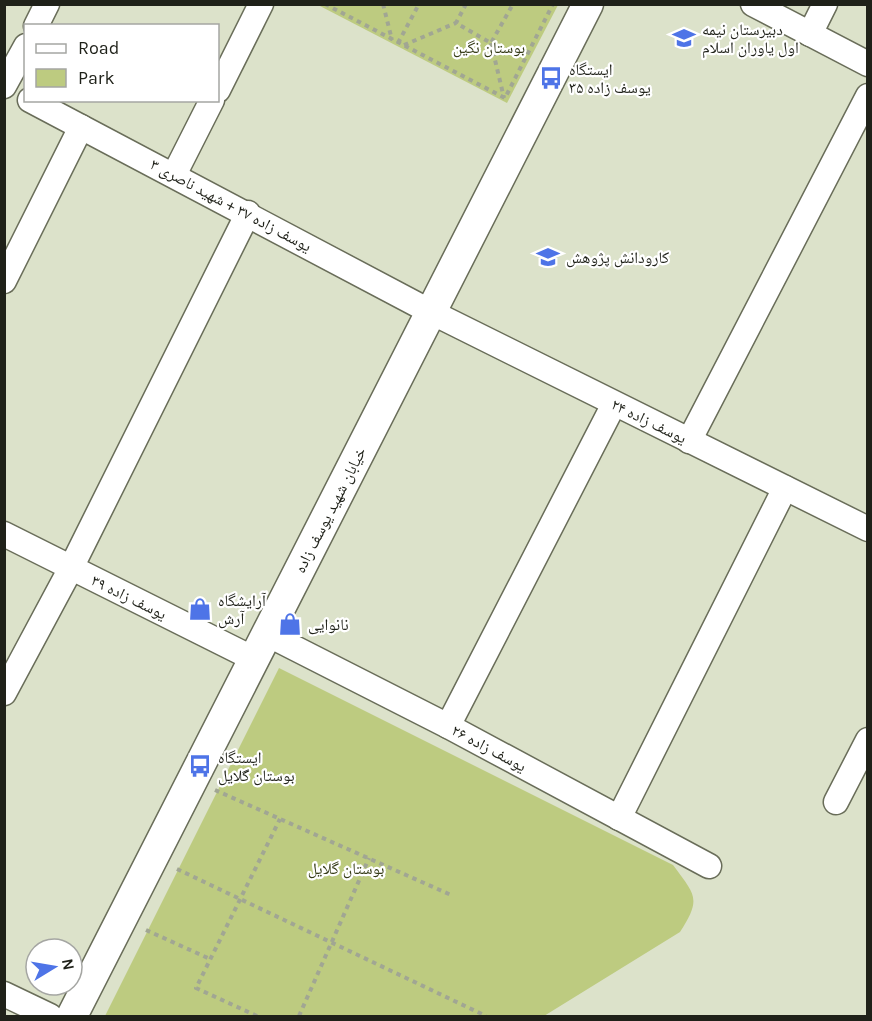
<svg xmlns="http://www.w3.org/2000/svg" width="872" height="1021" viewBox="0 0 872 1021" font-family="Karla,'Noto Naskh Arabic',sans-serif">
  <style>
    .green { fill: #bdcb80 }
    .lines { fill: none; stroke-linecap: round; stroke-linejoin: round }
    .minor-casing { stroke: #696d59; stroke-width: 27 }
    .tertiary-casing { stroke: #696d59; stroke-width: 33 }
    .path { stroke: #a1a693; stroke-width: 4; stroke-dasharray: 4.5 4.5; stroke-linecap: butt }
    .minor { stroke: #fff; stroke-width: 24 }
    .tertiary { stroke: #fff; stroke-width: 30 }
    .labels { text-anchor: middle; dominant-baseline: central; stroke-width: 4.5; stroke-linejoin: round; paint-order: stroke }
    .poi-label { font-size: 16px; fill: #1f2119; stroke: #fff; text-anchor: start }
    .park-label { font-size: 16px; fill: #343a15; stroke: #fff }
    .street-label { font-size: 16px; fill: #1f2119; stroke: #fff }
  </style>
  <rect width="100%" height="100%" fill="#dce2ca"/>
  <g class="green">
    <polygon points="318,5 558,5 507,103"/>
    <path d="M279,668L673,865C695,895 702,898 680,932L544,1016H105Z"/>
  </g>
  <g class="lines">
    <g class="minor-casing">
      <g id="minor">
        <polyline points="753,4 868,64"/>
        <polyline points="36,26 47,4"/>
        <polyline points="810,34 825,4"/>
        <polyline points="4,86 26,46"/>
        <polyline points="218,90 261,4"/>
        <polyline points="30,100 431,312 868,529"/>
        <polyline points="174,175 212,100"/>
        <polyline points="4,281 81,127"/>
        <polyline points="689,441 868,96"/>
        <polyline points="4,534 254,659"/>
        <polyline points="267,634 448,726 709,866"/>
        <polyline points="4,693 71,568 248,213"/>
        <polyline points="448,726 614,404"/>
        <polyline points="836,802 868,740"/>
        <polyline points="619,818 785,488"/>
        <polyline points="4,994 50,1016"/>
      </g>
    </g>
    <g class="tertiary-casing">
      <polyline id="tertiary" points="72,1016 588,4"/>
    </g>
    <g class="path">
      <polyline points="325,4 505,98 553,4"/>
      <polyline points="383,4 392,40"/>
      <polyline points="466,4 456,23 491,43 513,4"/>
      <polyline points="398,43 419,4"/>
      <polyline points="491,43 504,98"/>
      <polyline points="404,45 456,23"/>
      <polyline points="215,790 451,895"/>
      <polyline points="177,869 486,1016"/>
      <polyline points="146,930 210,959"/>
      <polyline points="257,1016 196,988 280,819"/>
      <polyline points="299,1016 369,858"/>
    </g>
    <use href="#minor" class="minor"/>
    <use href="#tertiary" class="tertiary"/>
  </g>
  <defs>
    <g id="school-bare" transform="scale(1.8)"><path d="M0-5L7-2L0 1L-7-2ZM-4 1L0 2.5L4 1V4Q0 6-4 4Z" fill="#4e74e7" stroke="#fff" stroke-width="2.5" paint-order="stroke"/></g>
    <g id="bus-bare" transform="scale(1.8)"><path d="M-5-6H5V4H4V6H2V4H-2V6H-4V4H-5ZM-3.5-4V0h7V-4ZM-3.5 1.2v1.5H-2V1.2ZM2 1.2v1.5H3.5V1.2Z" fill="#4e74e7" stroke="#fff" stroke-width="2.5" paint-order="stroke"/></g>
    <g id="shop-bare" transform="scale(1.8)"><path d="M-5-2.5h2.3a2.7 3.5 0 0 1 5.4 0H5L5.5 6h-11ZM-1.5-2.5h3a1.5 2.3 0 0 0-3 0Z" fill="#4e74e7" stroke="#fff" stroke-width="2.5" paint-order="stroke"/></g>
  </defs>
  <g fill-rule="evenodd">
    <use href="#school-bare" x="684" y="38"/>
    <use href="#bus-bare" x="551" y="78"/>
    <use href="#school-bare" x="548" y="257"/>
    <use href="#shop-bare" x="200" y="609"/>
    <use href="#shop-bare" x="290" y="624"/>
    <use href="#bus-bare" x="200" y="766"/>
  </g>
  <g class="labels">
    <g class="poi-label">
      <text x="702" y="29">دبیرستان نیمه<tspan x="702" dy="18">اول یاوران اسلام</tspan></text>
      <text x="569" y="69">ایستگاه<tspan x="569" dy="18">یوسف زاده ۳۵</tspan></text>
      <text x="566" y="257">کارودانش پژوهش</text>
      <text x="218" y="600">آرایشگاه<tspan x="218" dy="18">آرش</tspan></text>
      <text x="308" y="624">نانوایی</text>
      <text x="218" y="757">ایستگاه<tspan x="218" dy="18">بوستان گلایل</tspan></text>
    </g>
    <g class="park-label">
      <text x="489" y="47">بوستان نگین</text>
      <text x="346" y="868">بوستان گلایل</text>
    </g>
    <g class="street-label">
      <text transform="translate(231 205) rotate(28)">یوسف زاده ۳۷ + شهید ناصری ۳</text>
      <text transform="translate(649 421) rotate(26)">یوسف زاده ۲۴</text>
      <text transform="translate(330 510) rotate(-63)">خیابان شهید یوسف زاده</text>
      <text transform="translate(129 597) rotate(26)">یوسف زاده ۳۹</text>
      <text transform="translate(489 748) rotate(28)">یوسف زاده ۲۶</text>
    </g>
  </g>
  <rect width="872" height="1021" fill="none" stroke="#1f2119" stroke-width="12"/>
  <rect x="24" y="24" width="195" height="78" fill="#ffffff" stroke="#a5a6a3" stroke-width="1.5"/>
  <rect x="36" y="44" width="30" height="9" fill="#ffffff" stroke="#a5a6a3" stroke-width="1.5"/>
  <text x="78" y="54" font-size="18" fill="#1f2119">Road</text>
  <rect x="36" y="69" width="30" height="18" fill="#bdcb80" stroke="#a5a6a3" stroke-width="1.5"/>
  <text x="78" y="84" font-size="18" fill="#1f2119">Park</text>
  <g transform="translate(54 967) rotate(79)"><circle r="28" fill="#ffffff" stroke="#a5a6a3" stroke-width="1.5"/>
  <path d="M0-4.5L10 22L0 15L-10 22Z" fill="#4e74e7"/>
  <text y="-9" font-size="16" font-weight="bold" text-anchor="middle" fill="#1f2119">N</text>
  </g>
</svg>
